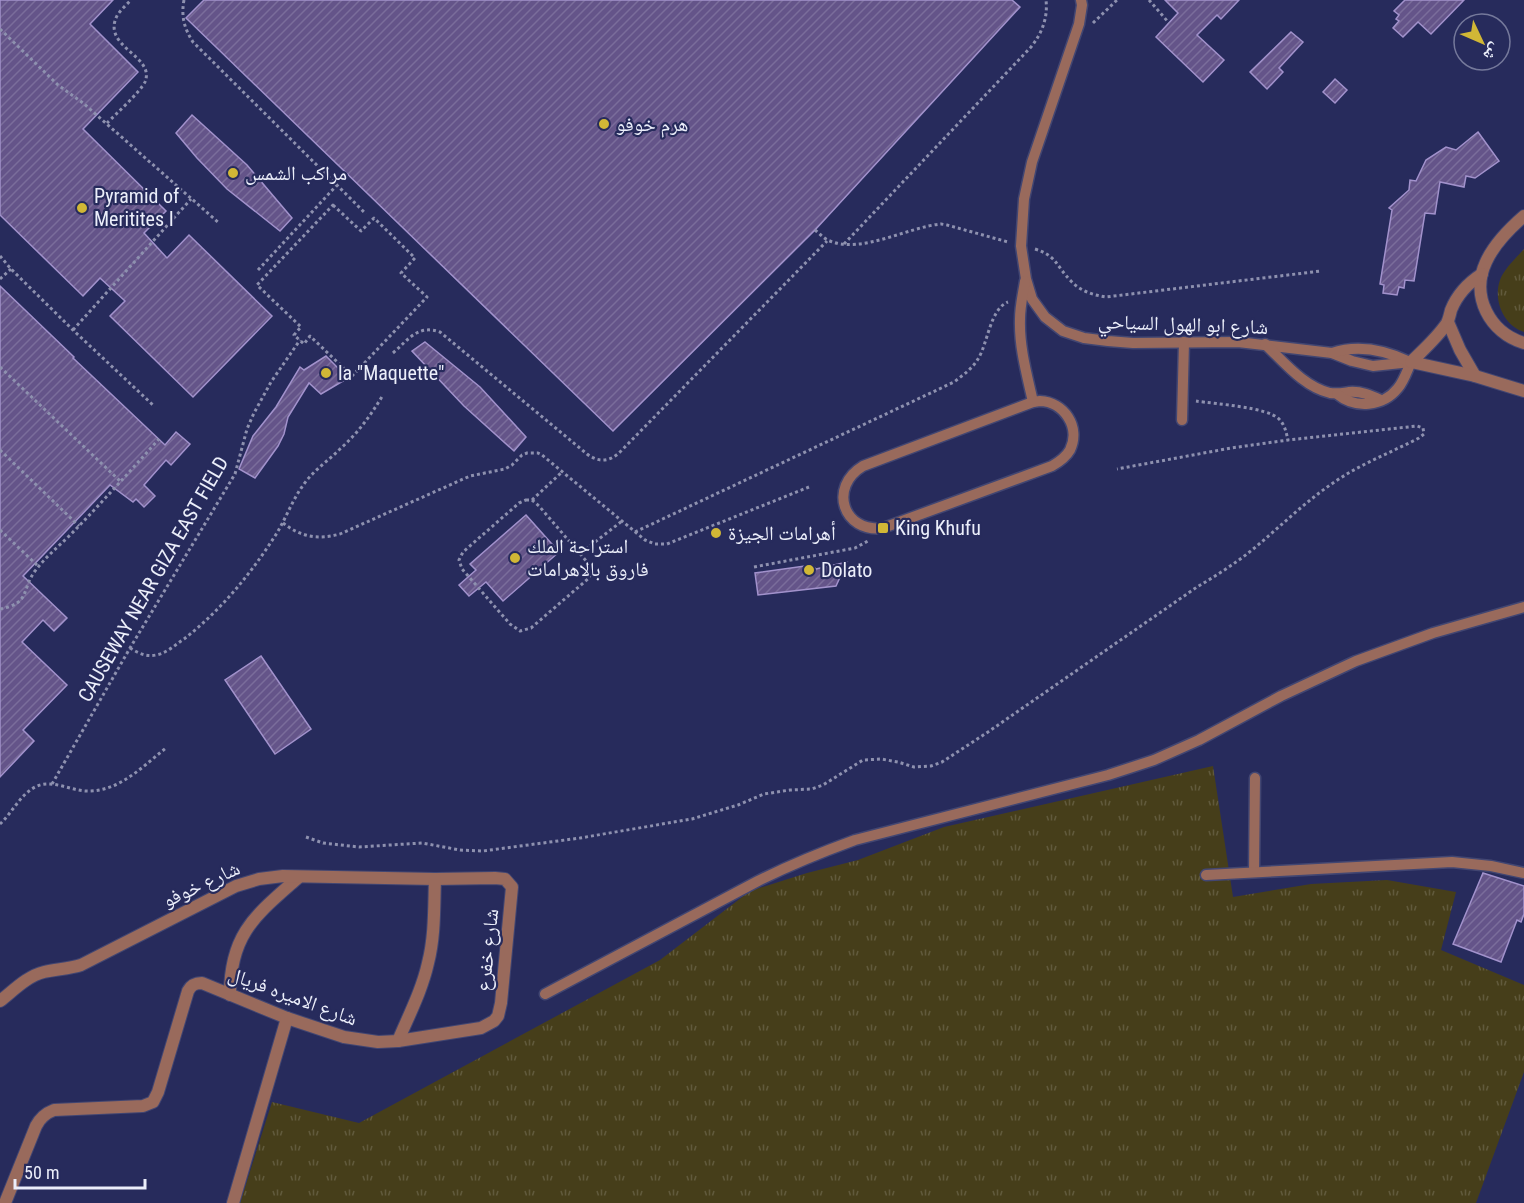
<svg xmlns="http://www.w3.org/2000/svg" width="1524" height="1203" viewBox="0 0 1524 1203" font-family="'Roboto Condensed','Noto Naskh Arabic',sans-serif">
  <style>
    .grass { fill: url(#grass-tufts) }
    .building { fill: url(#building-hatch); stroke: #a292cc; stroke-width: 1.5 }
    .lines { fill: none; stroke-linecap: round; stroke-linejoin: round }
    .lane-casing { stroke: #424672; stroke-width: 13 }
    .street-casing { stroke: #424672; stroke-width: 14 }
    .path { stroke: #8e91af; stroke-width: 3; stroke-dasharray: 3 3; stroke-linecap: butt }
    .lane { stroke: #996a5c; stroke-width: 10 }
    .street { stroke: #996a5c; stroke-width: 12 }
    .poi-dot { fill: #d1b736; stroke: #272b5c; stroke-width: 2 }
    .labels { text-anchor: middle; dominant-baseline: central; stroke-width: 4.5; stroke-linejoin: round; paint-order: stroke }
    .poi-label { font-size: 20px; fill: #ebeefa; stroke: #272b5c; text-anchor: start }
    .street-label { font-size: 20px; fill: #ebeefa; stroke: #272b5c }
  </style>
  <defs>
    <pattern id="grass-tufts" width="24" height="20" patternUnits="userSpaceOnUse" patternTransform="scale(1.5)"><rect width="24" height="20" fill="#463e1a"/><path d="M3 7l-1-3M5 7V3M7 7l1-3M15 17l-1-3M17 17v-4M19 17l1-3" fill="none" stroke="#615a3c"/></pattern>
    <pattern id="building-hatch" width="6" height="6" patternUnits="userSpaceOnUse" patternTransform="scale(1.5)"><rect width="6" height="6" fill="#645489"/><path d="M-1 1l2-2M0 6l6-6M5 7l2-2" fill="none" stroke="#7a6d9b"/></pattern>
  </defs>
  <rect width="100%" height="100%" fill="#272b5c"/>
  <g class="grass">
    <path d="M1524,249V332C1503,325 1493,300 1500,280C1504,269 1516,258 1524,249Z"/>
    <polygon points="1213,766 1233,897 1311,884 1387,880 1456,892 1441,950 1524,985 1524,1072 1476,1203 240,1203 272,1102 359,1123 660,960 750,891 807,873 858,860 944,827"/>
  </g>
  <g class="building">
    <polygon points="0,0 113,0 90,24 138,72 83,129 166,211 144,233 167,258 189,235 272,316 193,397 110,316 125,301 100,278 83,296 0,215"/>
    <polygon points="204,0 1012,0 1020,7 815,230 613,431 186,18"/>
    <polygon points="1165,0 1239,0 1221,19 1217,15 1197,35 1224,60 1203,82 1156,37 1178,13"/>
    <polygon points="1405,0 1464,0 1431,34 1418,22 1403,37 1393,28 1399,21 1396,19 1399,15 1394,11"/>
    <polygon points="1291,32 1303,42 1279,68 1283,72 1267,89 1250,72"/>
    <polygon points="1335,79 1347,90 1335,103 1323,92"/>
    <polygon points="192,115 247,165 292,218 280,231 227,189 197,158 176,133"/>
    <polygon points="1478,132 1499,161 1475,178 1466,176 1464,187 1440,182 1435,214 1425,213 1414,281 1405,280 1404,288 1399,287 1397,295 1383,293 1384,285 1380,284 1392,210 1389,208 1409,190 1410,180 1416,181 1426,160 1446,147 1456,150"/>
    <polygon points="0,286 74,357 73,358 165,445 176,432 190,444 171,465 166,460 144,485 155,496 144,507 136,499 133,502 110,485 23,576 67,618 54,631 43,620 22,642 67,685 23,730 34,741 0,777"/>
    <polygon points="425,342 480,387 526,437 514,451 464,406 412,351"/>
    <polygon points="326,356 348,378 321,394 309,383 288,417 284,434 278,446 255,478 239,469 253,436 276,407 300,367 304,370"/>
    <polygon points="526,515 559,552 503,601 486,582 469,596 459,585 476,570 470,564"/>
    <polygon points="847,562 836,586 758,595 755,573 812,565 816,569"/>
    <polygon points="261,656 311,729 275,754 225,680"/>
    <polygon points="1483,873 1524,886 1524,914 1521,922 1517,920 1501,962 1453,944"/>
  </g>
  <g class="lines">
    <g class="lane-casing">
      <g id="lane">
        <polyline points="1081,0 1082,5 1079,24 1032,162 1024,199 1021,246 1026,279 1032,299 1045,317 1063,331 1084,338 1108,341 1133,343 1238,342 1332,353 1352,361 1373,366 1411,362"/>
        <path d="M1025,281C1023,294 1020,306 1020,319C1019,347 1027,375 1033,402"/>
        <path d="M1265,344C1284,362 1304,387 1330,393C1337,394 1342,393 1349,392C1361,391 1370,395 1381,400"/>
        <path d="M1332,353C1359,344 1385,350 1410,362"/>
        <path d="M1337,394C1355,409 1383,407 1398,388C1404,381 1407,371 1411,362"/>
        <path d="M1040,401C1064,402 1081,427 1070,450C1066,457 1059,462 1052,466L883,528C843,533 828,487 863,466L1033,402Z"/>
        <polyline points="1182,420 1184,342"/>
        <polyline points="1254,872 1255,778"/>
        <polyline points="1206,875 1452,862 1491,866 1524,873"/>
        <path d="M545,994L758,881C790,865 822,852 855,840L1108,775L1154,760L1199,740L1281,696L1356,661L1433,633L1524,607"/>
      </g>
    </g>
    <g class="street-casing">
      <g id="street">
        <path d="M1524,216C1509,229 1494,244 1486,262C1470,296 1490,333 1524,343"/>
        <polyline points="1448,322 1460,350 1475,376"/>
        <polyline points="1411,362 1475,376 1524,391"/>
        <path d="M1411,362C1423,350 1437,338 1447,323C1449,319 1450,314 1451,310C1457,295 1468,283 1482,274"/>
        <path d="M230,995C230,933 256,915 299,877"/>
        <path d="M0,1001C13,991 27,976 44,972C56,969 69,969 81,965L236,886L259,879L283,876L435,879L495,878L505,879L512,887L501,1003L498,1016L494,1021L481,1028L398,1041L378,1042L344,1037L287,1018L202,983C195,983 191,985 188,991L158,1092L153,1102L143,1106L54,1110C46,1113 40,1118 36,1126L5,1203"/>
        <path d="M398,1041C409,1015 422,990 428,963C435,936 434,907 435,879"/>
        <polyline points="233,1203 287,1018"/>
      </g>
    </g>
    <g class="path">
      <path d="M184,0C181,16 184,28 193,42L366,214"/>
      <polyline points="1149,0 1169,23"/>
      <polyline points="1093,23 1117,0"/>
      <polyline points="0,29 58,85 83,103 219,223"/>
      <path d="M107,123C115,115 141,91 145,82C156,55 99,47 118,14C122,9 127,4 131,0"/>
      <polygon points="333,205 361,231 374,218 415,258 401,273 427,297 352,376 310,336 304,344 294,335 301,327 257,285"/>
      <path d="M815,230C820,234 824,239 830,241C862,254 908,227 941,224L947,225L1008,242"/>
      <path d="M844,244L1031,47C1042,33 1048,18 1046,0"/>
      <path d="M1035,249C1057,256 1056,266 1071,281C1080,291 1093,295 1106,297L1321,271"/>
      <polyline points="0,256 11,269 73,330 154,406"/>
      <polyline points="258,270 337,185"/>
      <polyline points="0,279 11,269"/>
      <polyline points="73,330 191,199"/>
      <path d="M393,353C408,340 418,324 440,332L587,454C599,463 610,462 621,451L827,241"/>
      <polyline points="0,367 120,481"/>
      <path d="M1196,401C1215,404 1267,407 1279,419C1285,425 1286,432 1288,440"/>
      <polyline points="0,450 79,526"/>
      <path d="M526,500H532L539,506L588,563C591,569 592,572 589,578L531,628L520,631L510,624L462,569L459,560L463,552L519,503Z"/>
      <polyline points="532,500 562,472"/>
      <path d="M283,523C301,537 318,540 340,534L470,476L505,469L512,465L522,455L527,453H538L542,455L645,540L655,544H667L809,487"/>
      <polyline points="0,530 39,567"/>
      <path d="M635,532L954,382C963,375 972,369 978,359C988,343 990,309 1008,302"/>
      <polyline points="581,553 622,521"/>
      <polyline points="754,567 855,548 868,541"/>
      <path d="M0,609C31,603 21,590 35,571C47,555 64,542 77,528C105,499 132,469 159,439"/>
      <path d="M130,648C138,653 146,657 156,655C167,653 175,645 184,639C220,611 250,575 275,536C286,519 292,500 304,484C314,470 328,461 340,449C358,433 371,415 383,395"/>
      <polyline points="52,784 130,648 235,474 247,429 254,413 271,382 300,340"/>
      <path d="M0,824C12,813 20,795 35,787C52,778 72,792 90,791C121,790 143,766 166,748"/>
      <path d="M306,837L323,843L359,847L422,843L460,850L483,851L580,838L692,819L738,805L764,794L790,790L812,789L823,785L863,760L881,759L898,762L914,767L931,766L942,762L988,732L1197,587C1214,577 1231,566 1247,554C1276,531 1302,504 1333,483C1360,464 1390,453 1419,438L1424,434L1423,428L1417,426L1288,440L1231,448L1117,469"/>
    </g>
    <use href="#lane" class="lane"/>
    <use href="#street" class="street"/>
  </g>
  <g class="poi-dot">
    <circle cx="604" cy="124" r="6"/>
    <circle cx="233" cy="173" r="6"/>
    <circle cx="82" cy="208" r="6"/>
    <circle cx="326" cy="373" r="6"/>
    <rect x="877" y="522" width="12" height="12" rx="3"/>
    <circle cx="716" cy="533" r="6"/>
    <circle cx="515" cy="558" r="6"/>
    <circle cx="809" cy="570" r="6"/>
  </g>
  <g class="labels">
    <g class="poi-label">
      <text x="616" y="124">هرم خوفو</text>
      <text x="245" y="173">مراكب الشمس</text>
      <text x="94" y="196">Pyramid of<tspan x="94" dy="23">Meritites I</tspan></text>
      <text x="338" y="373">la "Maquette"</text>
      <text x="895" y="528">King Khufu</text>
      <text x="728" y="533">أهرامات الجيزة</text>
      <text x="527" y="546">استراحة الملك<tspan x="527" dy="23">فاروق بالاهرامات</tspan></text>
      <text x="821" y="570">Dolato</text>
    </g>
    <g class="street-label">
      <text transform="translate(1183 324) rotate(2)">شارع ابو الهول السياحي</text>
      <text transform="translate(153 579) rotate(-60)">CAUSEWAY NEAR GIZA EAST FIELD</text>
      <text transform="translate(201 884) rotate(-25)">شارع خوفو</text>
      <text transform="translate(487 950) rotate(-84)">شارع خفرع</text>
      <text transform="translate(293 996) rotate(20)">شارع الاميره فريال</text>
    </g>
  </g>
  <g transform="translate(1482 42) rotate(134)"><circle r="28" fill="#272b5c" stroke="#75799b" stroke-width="1.5"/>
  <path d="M0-4.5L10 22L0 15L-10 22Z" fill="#d1b736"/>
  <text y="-9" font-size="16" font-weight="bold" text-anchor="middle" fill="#ebeefa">ش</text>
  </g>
  <path d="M15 1179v9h130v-9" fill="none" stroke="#ebeefa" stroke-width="3"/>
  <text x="24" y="1179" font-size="18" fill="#ebeefa" stroke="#272b5c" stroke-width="4.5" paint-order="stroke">50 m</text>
</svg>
